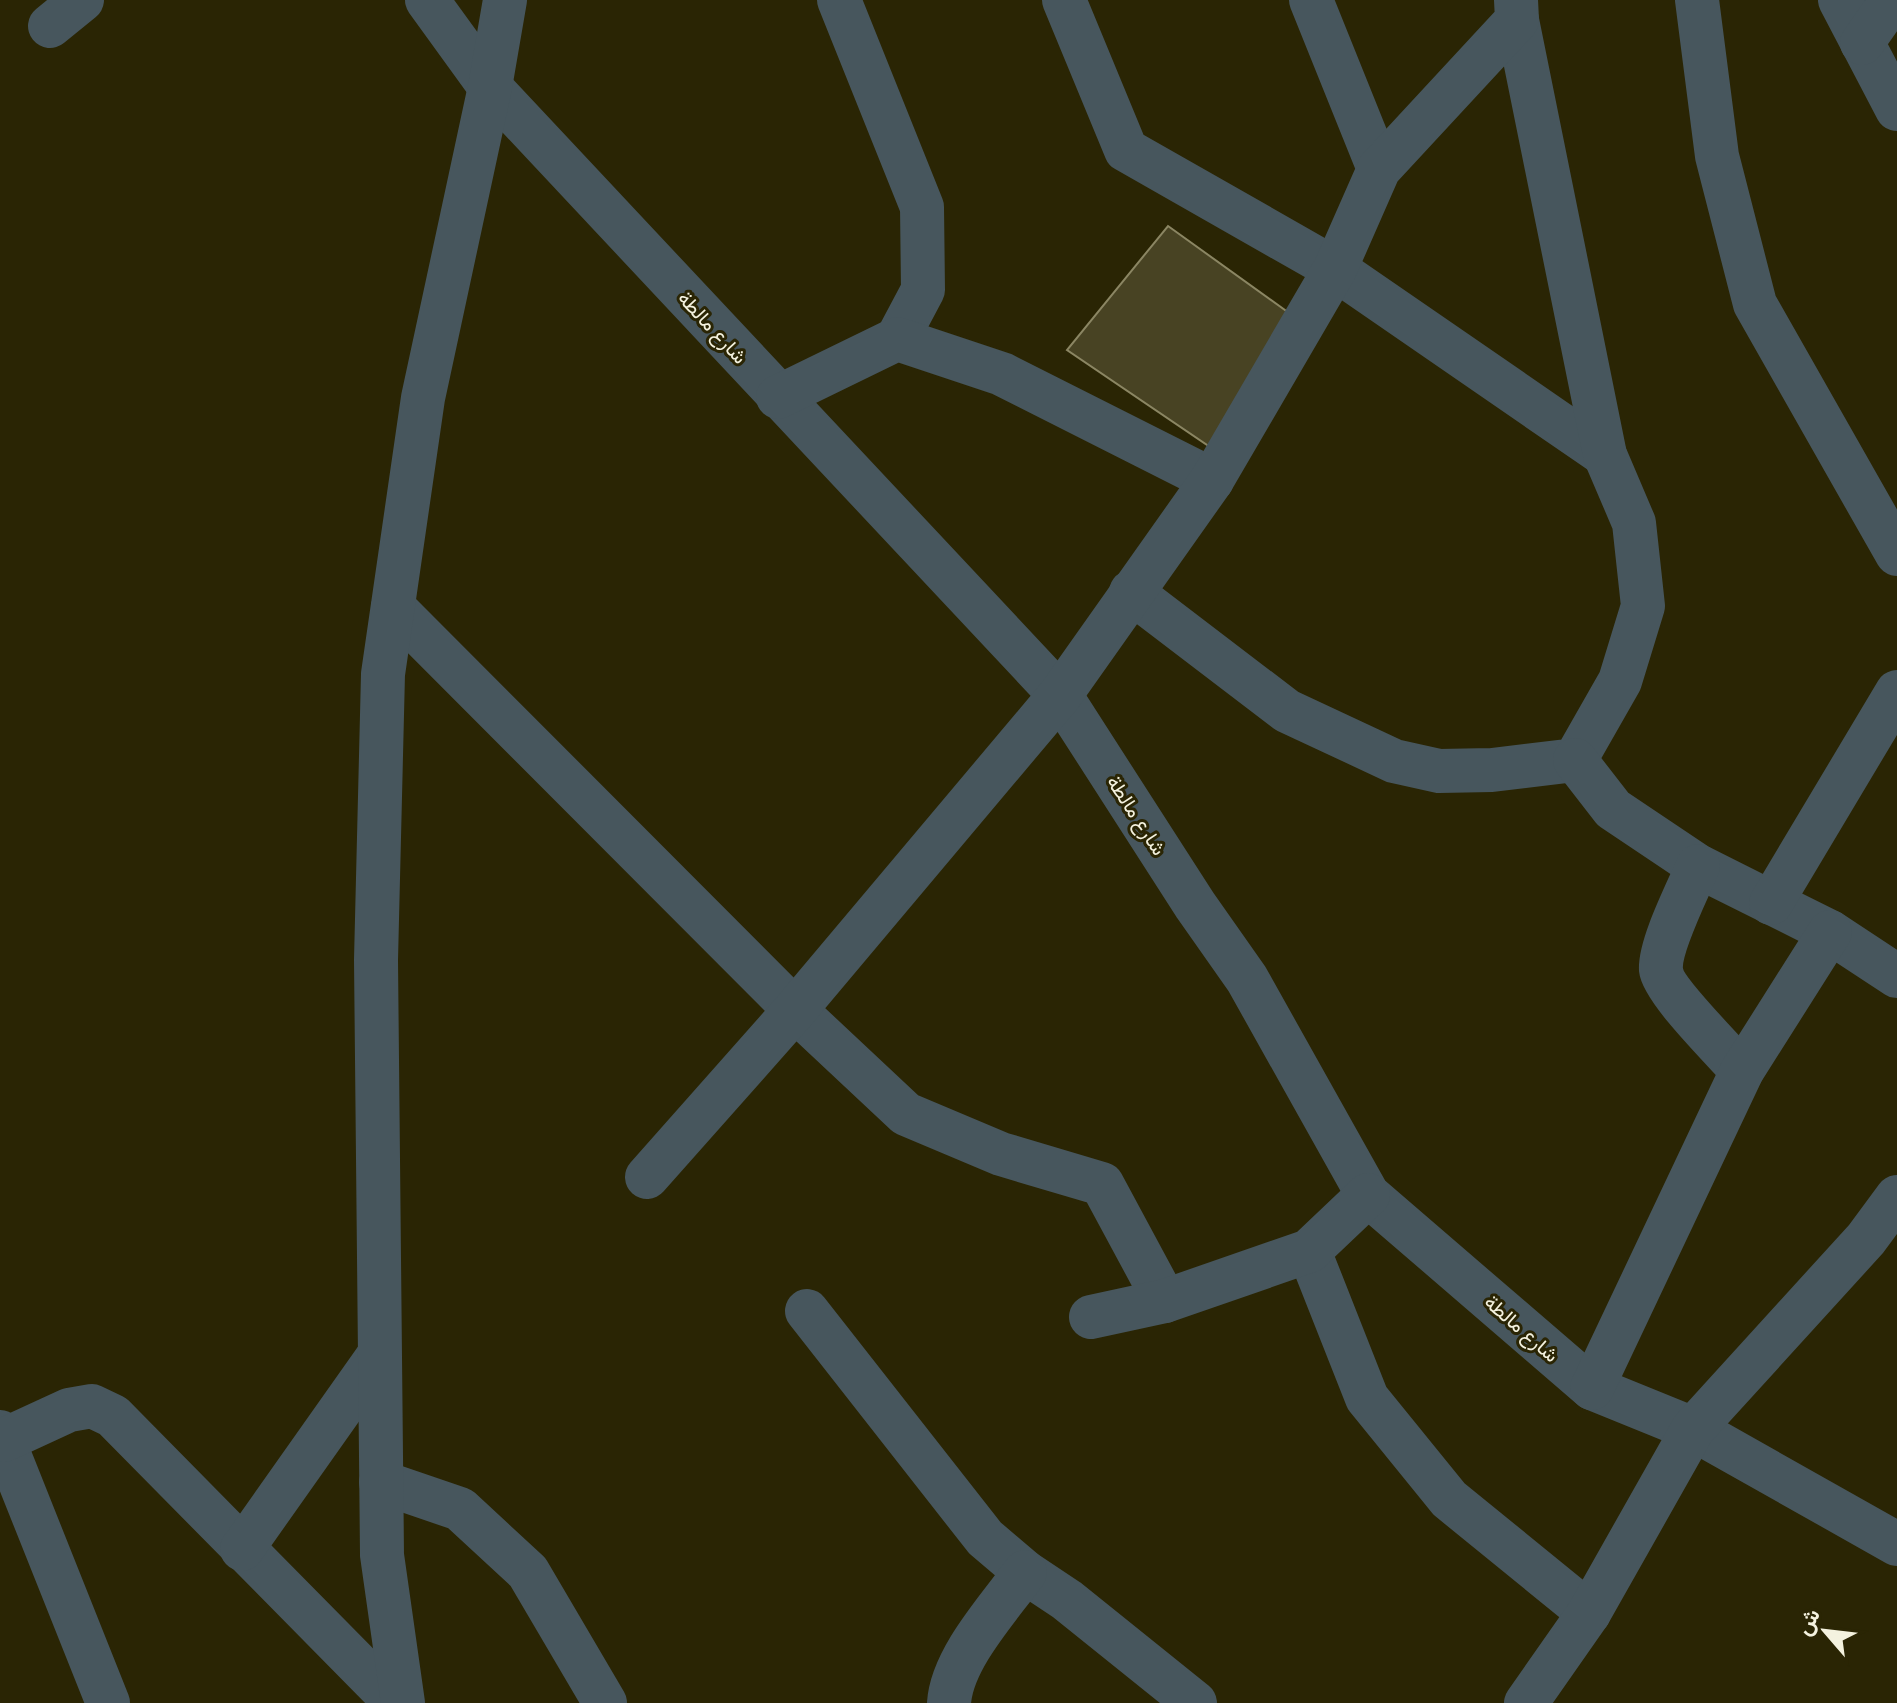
<svg xmlns="http://www.w3.org/2000/svg" width="1897" height="1703" viewBox="0 0 1897 1703" font-family="Merriweather,Vazirmatn,serif">
  <style>
    .building { fill: #484323; stroke: #8b8663; stroke-width: 2 }
    .lines { fill: none; stroke-linecap: round; stroke-linejoin: round }
    .minor { stroke: #47565d; stroke-width: 44 }
    .labels { text-anchor: middle; dominant-baseline: central; stroke-width: 6; stroke-linejoin: round; paint-order: stroke }
    .street-label { font-size: 20px; fill: #f4f2df; stroke: #2a2504 }
  </style>
  <rect width="100%" height="100%" fill="#2a2504"/>
  <polygon class="building" points="1168,226 1296,318 1216,451 1067,350"/>
  <g class="lines">
    <g class="minor">
      <polyline points="427,0 490,87 1060,695 1195,905 1247,979 1368,1195 1592,1388 1693,1429 1897,1544"/>
      <polyline points="839,0 922,207 923,290 897,339"/>
      <polyline points="1064,0 1126,150 1335,269 1605,455"/>
      <polyline points="1311,0 1379,169"/>
      <polyline points="1697,0 1717,156 1755,304 1897,554"/>
      <polyline points="1840,0 1897,109"/>
      <polyline points="50,26 82,0"/>
      <polyline points="1862,43 1892,0"/>
      <polyline points="778,397 897,339 1002,374 1212,480"/>
      <polyline points="1131,592 1287,711 1394,761 1439,771 1492,770 1575,760 1620,681 1643,606 1634,523 1605,455 1517,20"/>
      <polyline points="393,607 795,1010 906,1114 1001,1154 1102,1184 1165,1301"/>
      <polyline points="1575,760 1613,809 1698,866 1830,932 1897,976"/>
      <path d="M1698,866C1688,890 1659,946 1661,970C1663,990 1726,1053 1742,1071"/>
      <polyline points="1771,903 1897,692"/>
      <polyline points="647,1177 795,1010 1060,695 1212,480 1335,269 1379,169 1517,20 1516,0"/>
      <polyline points="1309,1251 1367,1398 1449,1499 1589,1613"/>
      <polyline points="807,1311 985,1538 1025,1572 1067,1600 1195,1703"/>
      <polyline points="1091,1317 1165,1301 1309,1251 1368,1195"/>
      <polyline points="1592,1388 1742,1071 1830,932"/>
      <polyline points="0,1432 108,1703"/>
      <polyline points="4,1440 69,1410 92,1406 113,1416 396,1703"/>
      <polyline points="381,1482 460,1509 528,1572 605,1703"/>
      <polyline points="242,1549 379,1355"/>
      <polyline points="403,1703 382,1555 376,960 383,674 423,398 490,87 505,0"/>
      <path d="M949,1703C952,1658 999,1608 1025,1572"/>
      <polyline points="1526,1703 1589,1613 1693,1429 1866,1239 1897,1197"/>
    </g>
  </g>
  <g class="labels">
    <g class="street-label">
      <text transform="translate(713 327) rotate(47)">شارع مالطة</text>
      <text transform="translate(1137 815) rotate(57)">شارع مالطة</text>
      <text transform="translate(1522 1328) rotate(41)">شارع مالطة</text>
    </g>
  </g>
  <g transform="translate(1825 1631) rotate(298)" stroke="#2a2504" stroke-width="6" paint-order="stroke">
  <path d="M0-6L14 30L0 20L-14 30Z" fill="#f4f2df"/>
  <text y="-12" font-size="22" font-weight="bold" text-anchor="middle" fill="#f4f2df">ش</text>
  </g>
</svg>
